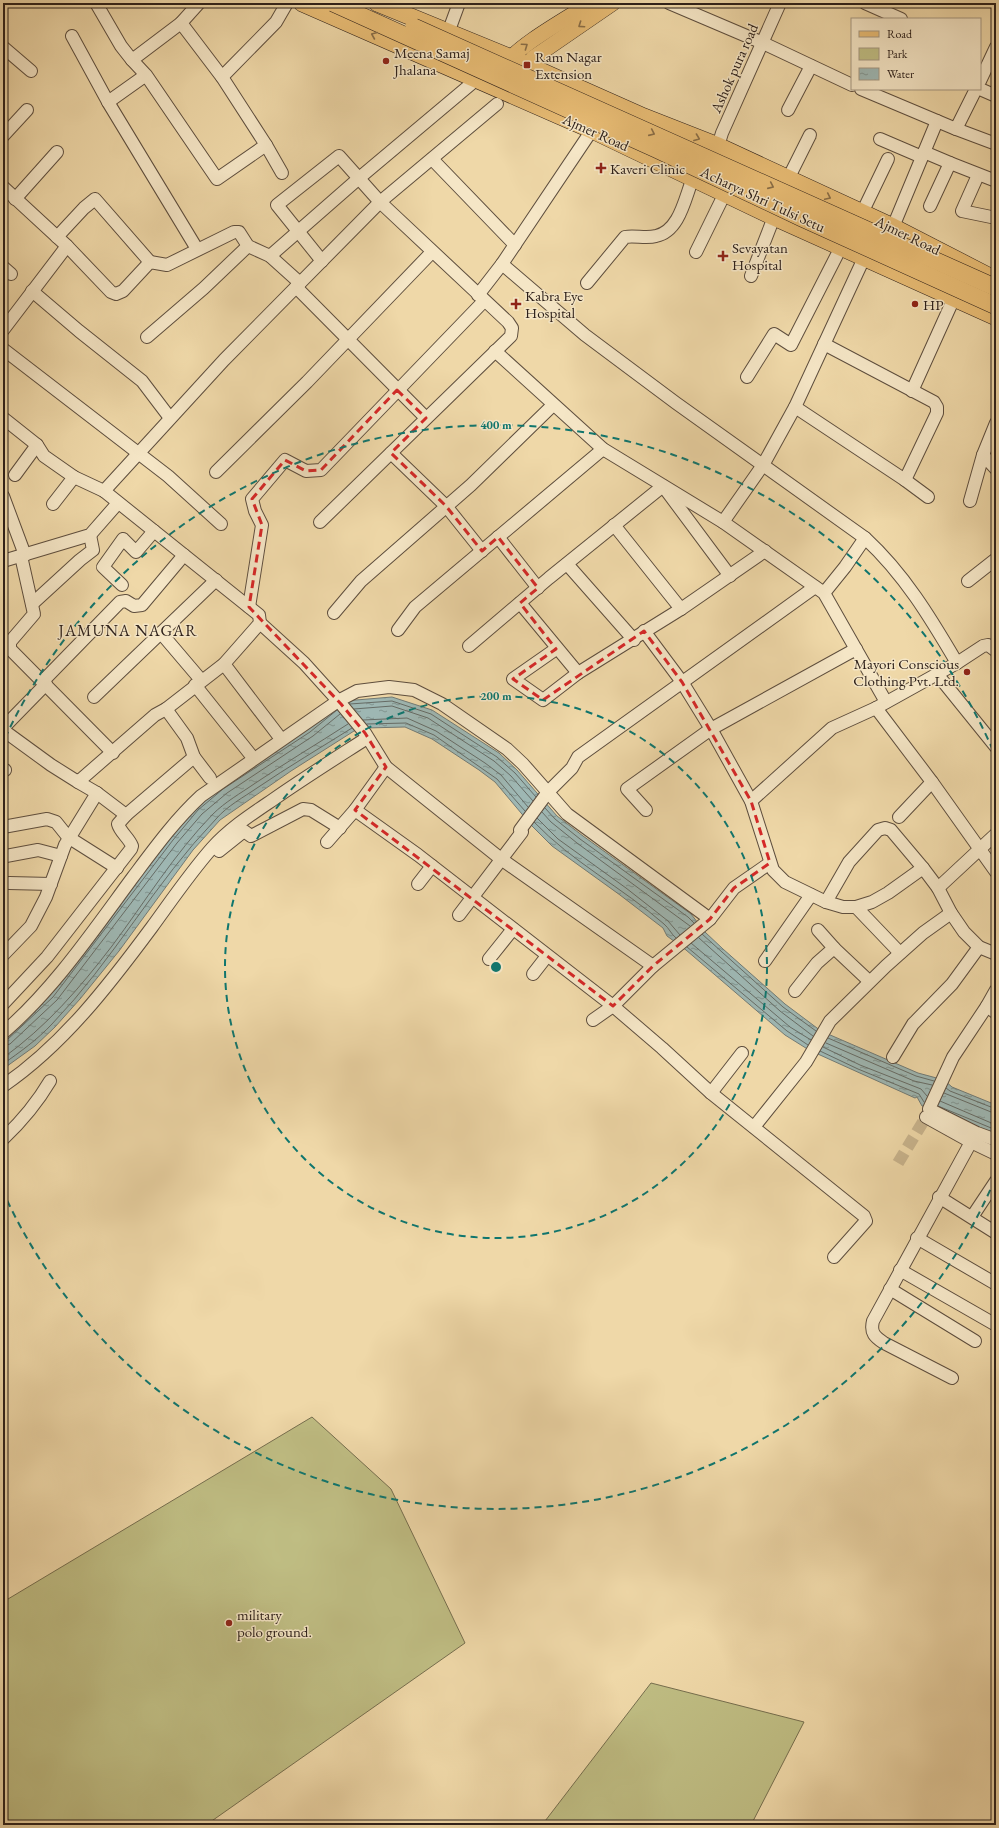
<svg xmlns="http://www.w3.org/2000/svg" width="999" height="1828" viewBox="0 0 999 1828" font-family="'EB Garamond',serif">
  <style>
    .green { fill: #bfbd83; stroke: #766e4e }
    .water { fill: url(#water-ripples); stroke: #717b76 }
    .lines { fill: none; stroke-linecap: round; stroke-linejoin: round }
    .shore { stroke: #666c66; stroke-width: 1 }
    .minor-tunnel { stroke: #c8b38c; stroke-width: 12; stroke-dasharray: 12 6; stroke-linecap: butt }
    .minor-casing { stroke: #5e4e3e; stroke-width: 14 }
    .major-casing { stroke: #2d201a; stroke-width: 16 }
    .highway-casing { stroke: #2d201a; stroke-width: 18 }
    .minor { stroke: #f5e6c6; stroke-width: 12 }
    .major { stroke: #e8bc74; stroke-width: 15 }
    .highway { stroke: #e8bc74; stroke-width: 17 }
    .highway-bridge-casing { stroke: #2d201a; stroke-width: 18; stroke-linecap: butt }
    .highway-bridge { stroke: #e8bc74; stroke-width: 17 }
    .oneway { stroke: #8a6e47 }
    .marked { fill: none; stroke: #d62828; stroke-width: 3; stroke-dasharray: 8 5; stroke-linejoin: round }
    .ring { fill: none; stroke: #0f766e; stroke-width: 2; stroke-dasharray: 7 5 }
    .poi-dot { fill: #8f2418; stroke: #f5e6c6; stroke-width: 1.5 }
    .labels { text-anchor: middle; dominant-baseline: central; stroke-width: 3; stroke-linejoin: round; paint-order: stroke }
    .poi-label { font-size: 15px; fill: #2d201a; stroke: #f5e6c6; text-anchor: start }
    .street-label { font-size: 15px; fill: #2d201a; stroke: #f5e6c6 }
    .neighbourhood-label { font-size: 16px; letter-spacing: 1px; fill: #2d201a; stroke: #f5e6c6 }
    .centre { fill: #0f766e; stroke: #f5e6c6; stroke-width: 2 }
    .ring-label { font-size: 12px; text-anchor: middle; font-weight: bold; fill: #0f766e; stroke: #f5e6c6; stroke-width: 3; stroke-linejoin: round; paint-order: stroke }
  </style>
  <defs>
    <pattern id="water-ripples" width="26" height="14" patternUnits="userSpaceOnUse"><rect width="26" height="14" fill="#9eb7b3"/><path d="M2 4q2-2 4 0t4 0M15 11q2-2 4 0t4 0" fill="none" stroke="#819491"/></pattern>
  </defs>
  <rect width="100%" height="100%" fill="#efd8a8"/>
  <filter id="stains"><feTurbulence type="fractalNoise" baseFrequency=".005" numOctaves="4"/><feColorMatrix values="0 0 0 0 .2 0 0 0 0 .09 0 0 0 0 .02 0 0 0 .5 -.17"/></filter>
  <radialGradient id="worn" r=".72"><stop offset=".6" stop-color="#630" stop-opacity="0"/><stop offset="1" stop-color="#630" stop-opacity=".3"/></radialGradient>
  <g class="green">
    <polygon points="312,1417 391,1489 465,1643 206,1825 3,1825 3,1602"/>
    <polygon points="651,1683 804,1722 751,1825 542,1825"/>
  </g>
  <polygon class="water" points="392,697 432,710 499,753 517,770 557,816 583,836 691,914 705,932 723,949 785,1004 821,1031 918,1073 944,1080 952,1087 996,1105 996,1135 938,1110 922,1106 917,1097 915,1098 809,1050 785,1035 686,950 667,936 663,928 620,895 552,846 532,826 495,782 479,770 432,739 405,727 366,728 354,731 291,771 220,820 193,850 119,951 80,999 55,1027 35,1046 3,1069 3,1038 50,994 170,838 196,807 344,701"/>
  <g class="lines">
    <g class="shore">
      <polyline points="350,704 392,701 431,714 497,757 515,773 536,797"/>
      <polyline points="354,709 392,706 428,718 494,761 511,776 533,801"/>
      <polyline points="363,720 407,718 436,731 485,763 501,775 528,807"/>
      <polyline points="367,724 406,723 434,735 497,779 525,811"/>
      <polyline points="545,808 555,819 580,839 688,917 694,923"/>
      <polyline points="542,812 551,822 577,843 690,926"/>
      <polyline points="537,818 558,839 626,888 668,921 680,935"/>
      <path d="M534,822C572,862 623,888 664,924C669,928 671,934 676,938"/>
      <polyline points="702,934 783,1007 816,1031"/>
      <polyline points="699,938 780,1011 813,1036"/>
      <polyline points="691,943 790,1027 811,1040"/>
      <polyline points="687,947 787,1031 808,1045"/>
      <polyline points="828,1038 916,1076 934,1081"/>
      <polyline points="3,1041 7,1040 53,997 173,840 198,810 223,789 310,732 337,710"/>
      <polyline points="826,1043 914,1081 932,1085"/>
      <polyline points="3,1046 10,1044 57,1000 177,843 202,814 227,793 313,736 340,714"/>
      <polyline points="823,1047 860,1065 921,1089 927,1096"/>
      <polyline points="820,1051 858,1069 919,1094 924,1102"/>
      <path d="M3,1058C47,1026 79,989 112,946C145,902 174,854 213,814C225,802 241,793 254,784C285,763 317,744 348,724"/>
      <path d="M3,1064C20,1052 37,1040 52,1024C113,961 155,882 216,819C227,806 244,797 257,788C288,767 320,748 352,728"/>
      <polyline points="946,1088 950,1091 996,1109"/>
      <polyline points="944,1093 996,1114"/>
      <polyline points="940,1101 996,1125"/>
      <polyline points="938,1106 996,1130"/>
    </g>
    <polyline class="minor-tunnel" points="898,1163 926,1117 929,1109"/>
    <g class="minor-casing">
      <g id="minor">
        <polyline points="96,3 121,46 132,60"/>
        <polyline points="669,3 763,43 852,85"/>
        <polyline points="865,3 901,19"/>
        <polyline points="181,23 199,3"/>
        <polyline points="448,33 459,3"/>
        <polyline points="72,36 108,102 197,249"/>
        <polyline points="3,47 31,71"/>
        <polyline points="222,77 276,22 287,3"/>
        <polyline points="980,81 996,47"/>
        <polyline points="861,89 956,129 976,89"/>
        <polyline points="980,89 996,96"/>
        <polyline points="108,102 146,75 132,60 181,23 222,77 266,145 217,179 146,75"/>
        <polyline points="788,110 811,66"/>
        <polyline points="956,129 996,144"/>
        <polyline points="3,136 27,110"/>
        <polyline points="880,139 922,157"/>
        <polyline points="266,145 282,173"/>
        <polyline points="718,146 722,133 780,3"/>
        <polyline points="924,152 950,163 930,206"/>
        <polyline points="432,159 515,245"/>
        <polyline points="950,163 996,181"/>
        <polyline points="978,175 962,211 996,218"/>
        <polyline points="788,179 810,135"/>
        <polyline points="3,187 67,246 111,292 116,294 123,291 150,262 167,265 234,232 239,232 248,246 270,256 300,283"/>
        <polyline points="15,199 57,152"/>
        <polyline points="862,213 888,159"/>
        <polyline points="893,227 937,121"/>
        <polyline points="57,237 84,208 95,199 150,262"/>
        <polyline points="696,252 725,193"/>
        <polyline points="270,256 358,179 477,79"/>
        <path d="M502,264L585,335L676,403L865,538C904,574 930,617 957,663"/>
        <polyline points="3,267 11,274"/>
        <polyline points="751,276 774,217"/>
        <path d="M587,283L625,237C635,235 646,239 656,236C680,231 685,197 693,178"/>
        <polyline points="296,287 426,418"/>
        <polyline points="32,291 79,331 142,381 170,418"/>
        <polyline points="478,295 502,264 592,130"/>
        <polyline points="3,330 67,246"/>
        <polyline points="147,337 204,288 248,246"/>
        <polyline points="3,349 168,476 221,524"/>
        <polyline points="495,351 603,449 723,522 824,593 886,702"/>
        <polyline points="747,377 774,334 791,345 841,247"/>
        <polyline points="912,391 954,298"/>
        <polyline points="795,407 905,480 937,413 937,407 934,402 824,344"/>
        <polyline points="3,418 37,445 44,456 74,477 104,491 259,615 260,623 224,664 166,709 155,715 78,782 51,765 3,730"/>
        <polyline points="391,453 446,506 482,551"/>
        <polyline points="983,455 996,469"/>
        <polyline points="216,472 307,382 432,252"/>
        <polyline points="15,475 37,445"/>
        <polyline points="905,480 928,497"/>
        <polyline points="104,491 224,360 380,202 497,104"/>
        <polyline points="3,496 25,555"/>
        <polyline points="970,501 983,455 996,423"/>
        <polyline points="53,504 74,477"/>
        <polyline points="320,522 511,336 512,328 508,322 380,202 339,156 277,205 322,261"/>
        <polyline points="723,522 763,465 795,407 864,258"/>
        <polyline points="614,525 681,609"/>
        <polyline points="498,537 538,588"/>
        <polyline points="21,556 34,614 10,642 10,649 113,753"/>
        <polyline points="3,561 90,535 118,503"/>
        <polyline points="567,564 634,640"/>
        <polyline points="968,581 996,559"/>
        <polyline points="122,585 103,567 123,539 136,552 154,531"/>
        <polyline points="824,593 845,567 865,538"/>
        <polyline points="520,603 578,673"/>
        <polyline points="32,604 80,560 93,550 90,535"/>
        <polyline points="249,607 262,525 255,511 252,499 285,460 306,471 321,470 484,301"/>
        <polyline points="334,613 361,581 471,485 553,405"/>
        <polyline points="260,623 304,663 341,704 365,733 386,767 501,859 653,966"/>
        <polyline points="398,630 415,607 603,449"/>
        <polyline points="644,631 682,682 711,729 751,801 773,870 785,882 826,902 843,907 856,907 872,902 888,893 923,868 938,888 951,913 964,932 979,947 996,954"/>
        <polyline points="161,633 201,680"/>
        <polyline points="469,646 549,578 663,486 730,576"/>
        <polyline points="556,649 513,679 543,700 578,673 681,609 765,551"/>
        <polyline points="224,664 278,735"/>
        <polyline points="937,674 996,747"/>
        <polyline points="43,681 120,602 126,601 134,606 142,605 184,555"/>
        <polyline points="195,685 250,754"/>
        <polyline points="94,697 216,580"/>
        <polyline points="876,708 932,782 996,872"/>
        <polyline points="166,709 187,738 194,757 210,778"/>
        <polyline points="3,728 46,684"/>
        <polyline points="3,771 5,770"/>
        <polyline points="97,793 126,815"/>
        <polyline points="751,801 832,728 876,708 957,663 983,646 988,645 996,651"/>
        <polyline points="355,810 418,855 613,1006 662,1048 711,1093 864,1216 866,1221 834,1257"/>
        <polyline points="646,810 627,789 711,729 856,649"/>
        <polyline points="899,817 932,782"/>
        <polyline points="3,827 47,819 56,822 68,837 117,868"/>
        <polyline points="520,830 548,792 572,768 578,757 815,587"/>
        <polyline points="327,842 355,810 386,767"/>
        <polyline points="219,851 244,831 251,836 303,809 311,810 340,828"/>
        <polyline points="6,856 38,850 61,856"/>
        <polyline points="9,883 51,884"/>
        <polyline points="418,884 432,866"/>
        <polyline points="938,888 996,834"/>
        <polyline points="826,902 849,862 878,830 885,828 891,830 923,868"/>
        <polyline points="856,907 900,953"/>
        <polyline points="459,915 522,832"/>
        <polyline points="818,930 834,948 869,981"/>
        <polyline points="3,955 31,926 46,897 65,845 97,793 78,782"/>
        <polyline points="489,959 513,929"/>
        <polyline points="765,961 811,895"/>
        <polyline points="533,974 547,956"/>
        <polyline points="996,990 987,1006 996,1013"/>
        <polyline points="795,991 817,963 834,948"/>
        <path d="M3,1004L47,957L131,849L132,846C129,838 120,832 118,824L126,815L194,757"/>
        <polyline points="987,1006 953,1057 929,1109 977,1133 996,1140"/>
        <polyline points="593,1020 613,1006 653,966 710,919 734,888 770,863"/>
        <path d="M3,1033C54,989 93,931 133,877C154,849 175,820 201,796L338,701L357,691L389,687L414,690L442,704L507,749L523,764L567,814L710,919"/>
        <polyline points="893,1057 913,1024 952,984 979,947"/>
        <path d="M3,1086C63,1045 109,985 152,927C171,901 190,873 212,848C230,828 252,814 274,799C304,778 336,758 367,738"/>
        <polyline points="711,1093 742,1053"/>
        <path d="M926,1117L971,1142L873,1321C870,1333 875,1337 884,1343L952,1378"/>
        <polyline points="754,1127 806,1062 830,1021 886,966 923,933 951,913"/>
        <polyline points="974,1137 971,1142 996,1154"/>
        <path d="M3,1139C22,1121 37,1103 50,1081"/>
        <polyline points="939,1197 996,1233"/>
        <polyline points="972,1217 996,1181"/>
        <polyline points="917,1238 996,1284"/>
        <polyline points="900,1270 996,1325"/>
        <polyline points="890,1289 975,1341"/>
      </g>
    </g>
    <g class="major-casing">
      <g id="major">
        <path d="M504,66C518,45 568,18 591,3"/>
        <polyline points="521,74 533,58 613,3"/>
      </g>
    </g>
    <g class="highway-casing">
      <g id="highway">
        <polyline points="302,3 592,130 774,217 996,317"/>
        <polyline points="377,3 509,57 644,117 718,146 893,227 996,280"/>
      </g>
    </g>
    <use href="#minor" class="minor"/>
    <use href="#major" class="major"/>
    <use href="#highway" class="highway"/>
    <g class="highway-bridge-casing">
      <g id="highway-bridge">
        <polyline points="333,3 656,149 802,218 996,306"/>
        <polyline points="414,27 992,286"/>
      </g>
    </g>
    <use href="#highway-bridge" class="highway-bridge"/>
  </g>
  <defs><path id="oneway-chevron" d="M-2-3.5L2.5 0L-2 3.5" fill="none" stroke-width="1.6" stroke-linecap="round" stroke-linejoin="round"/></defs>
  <g class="oneway">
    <use href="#oneway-chevron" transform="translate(581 25) rotate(146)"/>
    <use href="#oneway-chevron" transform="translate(374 35) rotate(-157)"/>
    <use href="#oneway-chevron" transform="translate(525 46) rotate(-35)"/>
    <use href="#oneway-chevron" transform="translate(652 133) rotate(24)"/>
    <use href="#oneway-chevron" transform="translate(697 138) rotate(21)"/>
    <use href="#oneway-chevron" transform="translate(771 186) rotate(24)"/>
    <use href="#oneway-chevron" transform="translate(828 197) rotate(25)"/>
  </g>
  <path class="marked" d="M397,390L426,418L391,453L446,506L482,551L498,537L538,588L520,603L556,649L513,679L543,700L644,631L682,682L751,801L770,863L734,888L710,919L653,966L613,1006L355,810L386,767L365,733L341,704L249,607L262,525L252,499L285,460L306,471L321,470Z"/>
  <g class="ring">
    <circle cx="496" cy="967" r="271"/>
    <path d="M995 1179A542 542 0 0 1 5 1196M5 738A542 542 0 0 1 995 755"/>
  </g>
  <g class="poi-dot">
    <circle cx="386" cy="61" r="4"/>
    <rect x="523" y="61" width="8" height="8" rx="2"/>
    <path d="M599 162h4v4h4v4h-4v4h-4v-4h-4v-4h4z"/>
    <path d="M721 250h4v4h4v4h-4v4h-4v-4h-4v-4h4z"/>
    <path d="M514 298h4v4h4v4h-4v4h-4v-4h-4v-4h4z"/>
    <circle cx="915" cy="304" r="4"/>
    <circle cx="967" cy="672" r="4"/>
    <circle cx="229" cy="1623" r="4"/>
  </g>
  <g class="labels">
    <g class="poi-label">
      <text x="394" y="52">Meena Samaj<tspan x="394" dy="17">Jhalana</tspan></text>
      <text x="535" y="56">Ram Nagar<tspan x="535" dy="17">Extension</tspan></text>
      <text x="610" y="168">Kaveri Clinic</text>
      <text x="732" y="247">Sevayatan<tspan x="732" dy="17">Hospital</tspan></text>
      <text x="525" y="295">Kabra Eye<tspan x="525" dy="17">Hospital</tspan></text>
      <text x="923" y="304">HP</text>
      <text x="959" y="663" text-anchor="end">Mayori Conscious<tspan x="959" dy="17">Clothing Pvt. Ltd.</tspan></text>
      <text x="237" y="1614">military<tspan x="237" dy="17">polo ground.</tspan></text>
    </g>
    <g class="street-label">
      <text transform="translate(734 68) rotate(-66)">Ashok pura road</text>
      <text transform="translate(596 132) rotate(24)">Ajmer Road</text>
      <text transform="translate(763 199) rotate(25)">Acharya Shri Tulsi Setu</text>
      <text transform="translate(908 235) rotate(26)">Ajmer Road</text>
    </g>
    <g class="neighbourhood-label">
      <text x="128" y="630">JAMUNA NAGAR</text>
    </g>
  </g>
  <circle cx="496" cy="967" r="6" class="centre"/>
  <g class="ring-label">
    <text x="496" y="429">400 m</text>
    <text x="496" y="700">200 m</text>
  </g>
  <rect width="999" height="1828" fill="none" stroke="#efd8a8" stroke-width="16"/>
  <rect x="4" y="4" width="991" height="1820" fill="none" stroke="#2d201a" stroke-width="2"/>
  <rect x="8" y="8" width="983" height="1812" fill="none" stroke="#2d201a"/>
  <rect x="851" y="18" width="130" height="72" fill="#f5e6c6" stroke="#a59781"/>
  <rect x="859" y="31" width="20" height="6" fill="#e8bc74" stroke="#a59781"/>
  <text x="887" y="38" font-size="12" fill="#2d201a">Road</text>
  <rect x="859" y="48" width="20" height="12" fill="#bfbd83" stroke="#a59781"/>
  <text x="887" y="58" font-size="12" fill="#2d201a">Park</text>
  <rect x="859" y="68" width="20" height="12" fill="url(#water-ripples)" stroke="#a59781"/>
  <text x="887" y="78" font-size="12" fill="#2d201a">Water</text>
  <rect width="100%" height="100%" filter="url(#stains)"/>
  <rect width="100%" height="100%" fill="url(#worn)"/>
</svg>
